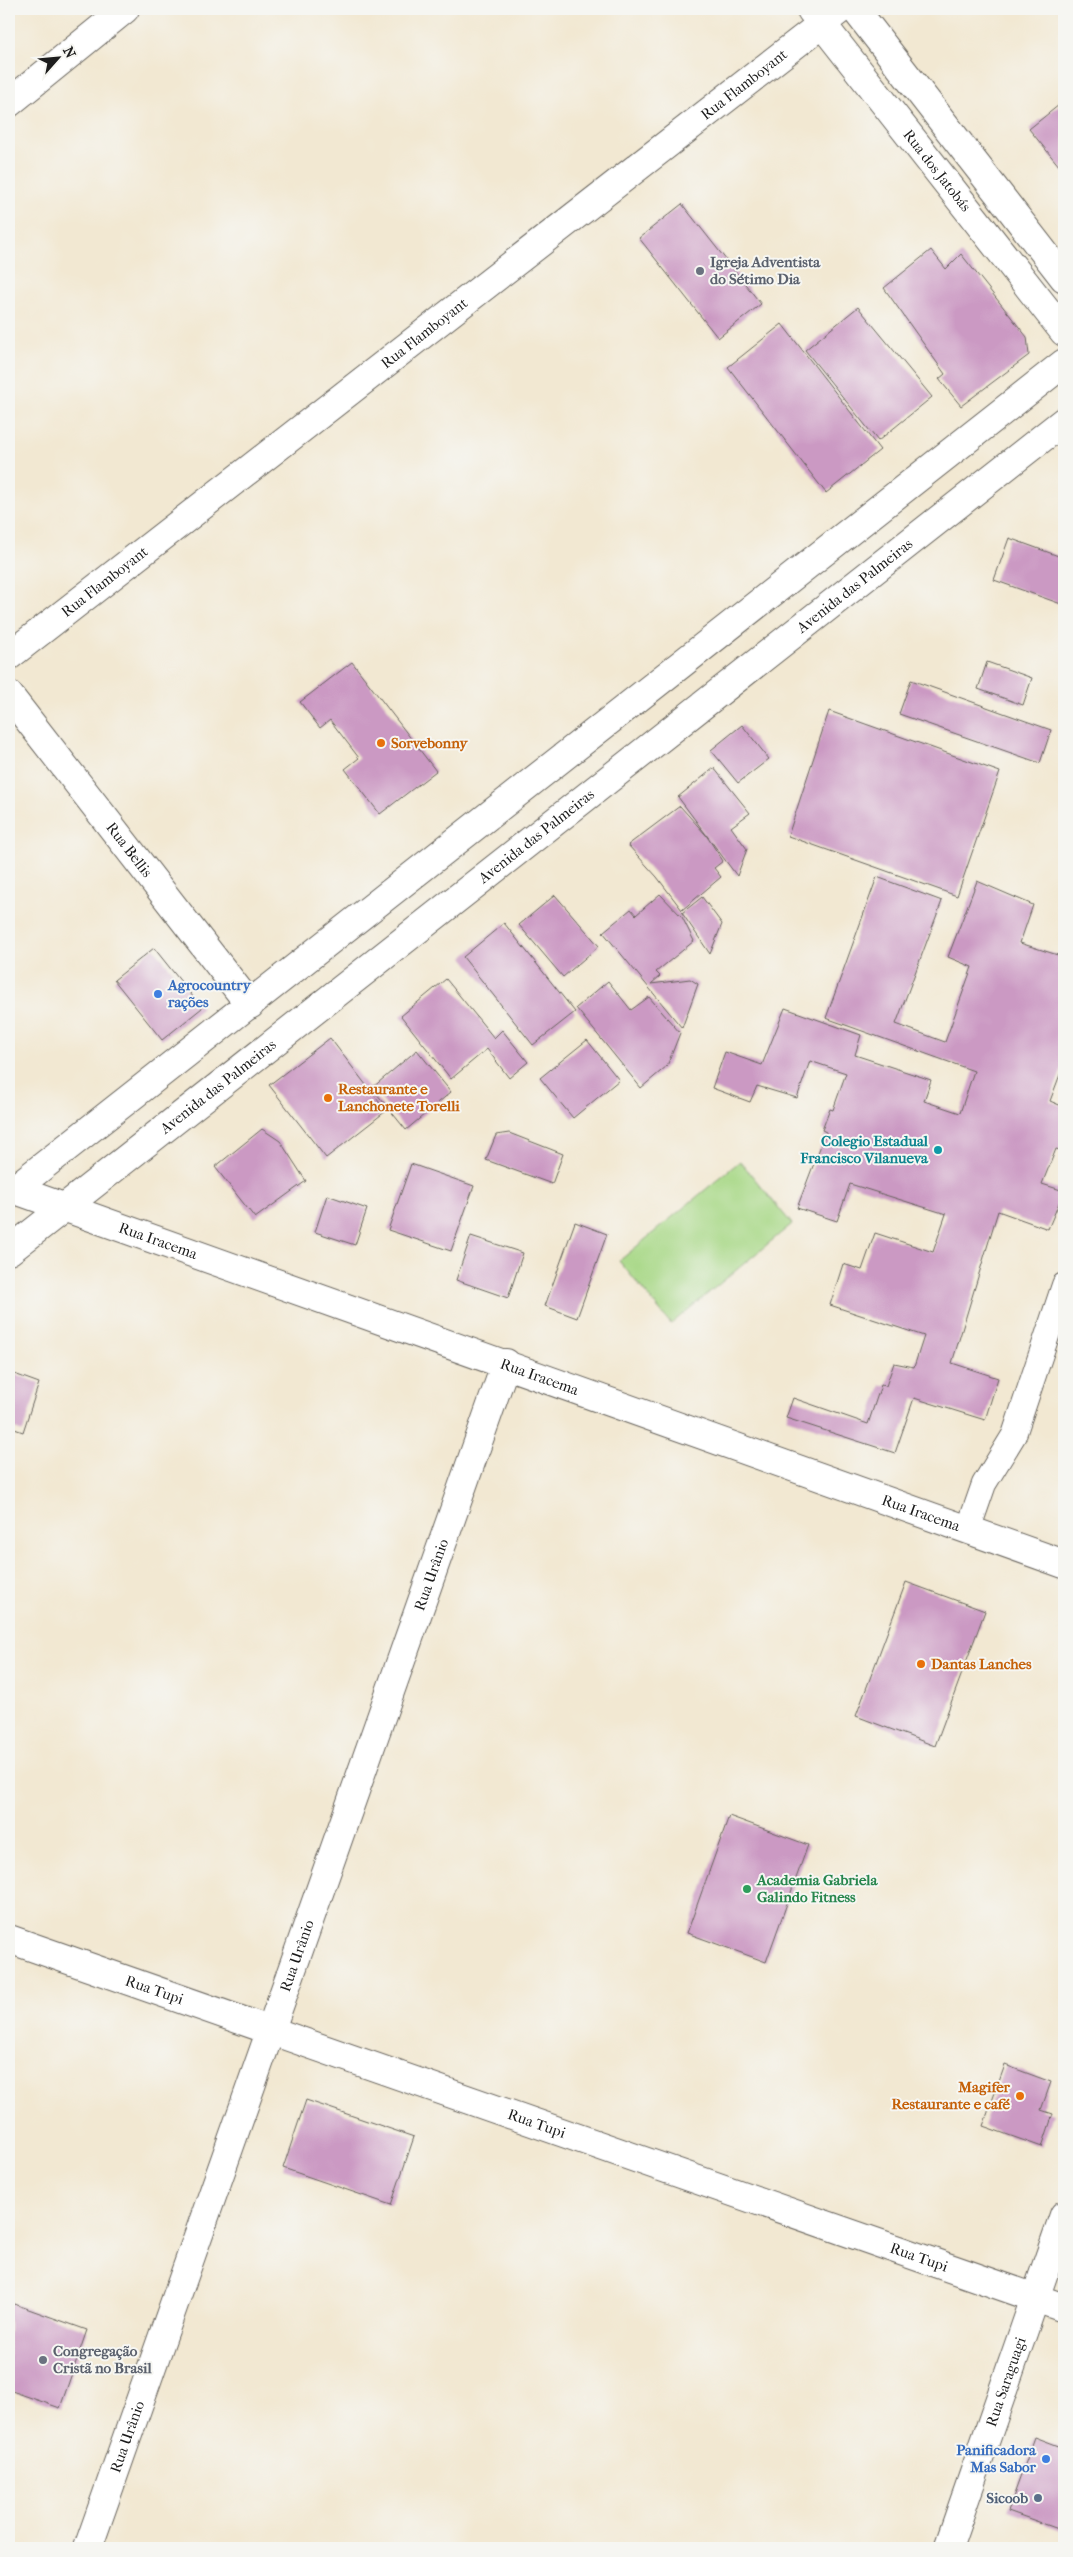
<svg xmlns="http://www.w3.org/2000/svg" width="1073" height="2557" viewBox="0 0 1073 2557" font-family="'IM FELL French Canon',serif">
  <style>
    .green { fill: #a8d887; stroke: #627a52 }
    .building { fill: #cb99c3 }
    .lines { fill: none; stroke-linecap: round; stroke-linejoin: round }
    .service-casing { stroke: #67635c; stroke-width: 26 }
    .minor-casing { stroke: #67635c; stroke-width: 30 }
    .tertiary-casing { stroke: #67635c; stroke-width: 30 }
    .service { stroke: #fff; stroke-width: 24 }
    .minor { stroke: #fff; stroke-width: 28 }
    .tertiary { stroke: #fff; stroke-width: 28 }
    .worship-dot { fill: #6b7280; stroke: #f6f6f2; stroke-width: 2 }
    .food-dot { fill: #e8710a; stroke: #f6f6f2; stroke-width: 2 }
    .shop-dot { fill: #3f7fe0; stroke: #f6f6f2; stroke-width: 2 }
    .culture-dot { fill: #0f9aa8; stroke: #f6f6f2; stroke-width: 2 }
    .leisure-dot { fill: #2e9e5b; stroke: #f6f6f2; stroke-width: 2 }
    .service-dot { fill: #5c6f8a; stroke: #f6f6f2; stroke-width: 2 }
    .labels { text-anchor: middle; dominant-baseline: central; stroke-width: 4; stroke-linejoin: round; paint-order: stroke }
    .street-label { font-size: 15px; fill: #1c1c1c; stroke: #f6f6f2 }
    .worship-label { font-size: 15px; font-weight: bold; fill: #5b616d; stroke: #f6f6f2; text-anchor: start }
    .food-label { font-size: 15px; font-weight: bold; fill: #c56008; stroke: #f6f6f2; text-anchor: start }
    .shop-label { font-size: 15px; font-weight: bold; fill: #366cbe; stroke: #f6f6f2; text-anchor: start }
    .culture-label { font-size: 15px; font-weight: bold; fill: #0d838f; stroke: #f6f6f2; text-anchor: end }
    .leisure-label { font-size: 15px; font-weight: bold; fill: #27864d; stroke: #f6f6f2; text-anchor: start }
    .service-label { font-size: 15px; font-weight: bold; fill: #4e5e75; stroke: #f6f6f2; text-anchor: end }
  </style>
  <rect width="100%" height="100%" fill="#f6f6f2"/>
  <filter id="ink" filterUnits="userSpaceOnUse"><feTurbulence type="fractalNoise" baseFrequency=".02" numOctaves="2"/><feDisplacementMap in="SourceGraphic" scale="10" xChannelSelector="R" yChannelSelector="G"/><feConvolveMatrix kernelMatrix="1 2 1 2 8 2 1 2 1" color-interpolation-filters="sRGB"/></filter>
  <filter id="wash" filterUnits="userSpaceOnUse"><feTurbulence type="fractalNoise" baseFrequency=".0096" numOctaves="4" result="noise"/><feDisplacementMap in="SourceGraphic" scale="20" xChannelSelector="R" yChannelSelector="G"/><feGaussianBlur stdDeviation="1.12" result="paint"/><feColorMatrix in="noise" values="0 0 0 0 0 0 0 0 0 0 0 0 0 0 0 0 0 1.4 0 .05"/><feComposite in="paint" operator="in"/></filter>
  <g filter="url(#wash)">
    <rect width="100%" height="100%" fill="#f2e8d2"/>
    <polygon class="green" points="740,1161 792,1224 671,1324 619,1261"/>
    <g id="blocks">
      <g class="building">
        <polygon points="1064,101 1064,172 1029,129"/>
        <polygon points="682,204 761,304 718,338 639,238"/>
        <polygon points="931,250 946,269 961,254 1027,337 1029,355 961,406 939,379 945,374 884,288"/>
        <polygon points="858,307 932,397 878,441 805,350"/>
        <polygon points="782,324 880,450 826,493 728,367"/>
        <polygon points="1009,538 1064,558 1064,605 994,580"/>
        <polygon points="352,662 436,771 380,814 345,769 359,758 330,720 320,728 300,702"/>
        <polygon points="987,662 1032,678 1023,705 978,689"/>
        <polygon points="911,680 1051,730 1040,763 899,714"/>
        <polygon points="829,711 1000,772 957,896 788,836"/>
        <polygon points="742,725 769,759 738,783 711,750"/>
        <polygon points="714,768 750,813 731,827 747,849 737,876 678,797"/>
        <polygon points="680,806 706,835 723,861 714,868 721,877 682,910 657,877 628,845"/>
        <polygon points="877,877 942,901 896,1024 945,1042 972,967 948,957 977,881 1033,905 1020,943 1064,957 1064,1064 1050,1101 1064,1107 1064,1151 1056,1149 1042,1184 1064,1191 1048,1229 998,1211 952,1363 998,1378 985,1420 914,1398 895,1453 786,1418 793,1398 868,1424 881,1385 886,1386 894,1363 914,1367 924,1336 830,1305 843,1264 862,1270 875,1233 933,1252 946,1214 850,1184 837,1221 797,1208 826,1132 822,1130 830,1109 833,1110 846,1073 810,1061 797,1098 757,1086 750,1102 712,1088 725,1052 762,1065 785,1008 861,1035 855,1055 931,1080 924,1101 960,1113 974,1071 826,1018"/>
        <polygon points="660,894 682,917 694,941 656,972 660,976 651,984 690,979 698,984 682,1028 603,932 631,909 636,915"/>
        <polygon points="555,895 599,946 563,977 519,925"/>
        <polygon points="702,897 722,924 710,954 682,913"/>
        <polygon points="504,923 575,1012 533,1045 463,957"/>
        <polygon points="154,948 202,1008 162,1040 114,980"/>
        <polygon points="446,979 494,1038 502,1030 528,1062 509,1078 487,1049 451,1079 401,1016"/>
        <polygon points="608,981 631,1010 649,997 680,1033 667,1066 641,1088 576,1008"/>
        <polygon points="330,1038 386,1111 326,1158 269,1085"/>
        <polygon points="587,1040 619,1080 573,1118 540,1078"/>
        <polygon points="417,1050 451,1092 406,1130 372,1088"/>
        <polygon points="262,1129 280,1141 306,1181 255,1218 215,1167"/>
        <polygon points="509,1133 563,1154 552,1184 486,1160 496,1135"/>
        <polygon points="411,1164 474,1186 451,1251 388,1230"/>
        <polygon points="327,1195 367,1209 355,1245 315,1232"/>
        <polygon points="575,1222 607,1234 577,1318 545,1306"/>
        <polygon points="471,1236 523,1253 508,1298 456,1280"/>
        <polygon points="9,1372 39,1383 23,1432 9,1427"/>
        <polygon points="906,1582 985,1611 935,1746 856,1716"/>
        <polygon points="729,1816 808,1845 766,1962 687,1933"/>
        <polygon points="1005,2065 1051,2082 1041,2110 1053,2114 1042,2147 983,2126"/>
        <polygon points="306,2100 414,2137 391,2205 283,2168"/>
        <polygon points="9,2302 87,2330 60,2408 9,2390"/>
        <polygon points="1035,2437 1064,2448 1064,2531 1008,2511"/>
      </g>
    </g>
  </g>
  <g filter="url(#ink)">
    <use href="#blocks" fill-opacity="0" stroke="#67635c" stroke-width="1"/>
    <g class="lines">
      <g class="service-casing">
        <polyline id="service" points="968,1530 984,1484 1014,1435 1064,1285"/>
      </g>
      <g class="minor-casing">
        <g id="minor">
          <polyline points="855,9 1064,278"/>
          <path id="s1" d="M811,10L1064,332"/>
          <polyline points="9,103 125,9"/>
          <path id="s2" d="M9,656L841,9"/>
          <path id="s3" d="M9,695L250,1005"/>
          <path id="s4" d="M13,1189L1064,1564"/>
          <path id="s5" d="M9,1939L1064,2308"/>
          <path id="s6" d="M88,2548L506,1363"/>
          <path id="s7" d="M948,2548L1064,2215"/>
        </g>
      </g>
      <g class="tertiary-casing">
        <g id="tertiary">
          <polyline points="9,1193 1064,363"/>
          <path id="s8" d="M9,1251L1064,421"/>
        </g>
      </g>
      <use href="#service" class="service"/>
      <use href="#minor" class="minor"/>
      <use href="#tertiary" class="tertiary"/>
    </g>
  </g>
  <g class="worship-dot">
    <circle cx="700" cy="271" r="5"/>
    <circle cx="43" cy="2360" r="5"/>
  </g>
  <g class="food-dot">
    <circle cx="381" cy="743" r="5"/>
    <circle cx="328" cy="1098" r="5"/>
    <circle cx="921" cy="1664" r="5"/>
    <circle cx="1020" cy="2096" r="5"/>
  </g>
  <g class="shop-dot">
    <circle cx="158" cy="994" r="5"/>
    <circle cx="1046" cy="2459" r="5"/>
  </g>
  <circle class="culture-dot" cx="938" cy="1150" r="5"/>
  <circle class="leisure-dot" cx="747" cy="1889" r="5"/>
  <circle class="service-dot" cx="1038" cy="2498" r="5"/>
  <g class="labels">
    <g class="street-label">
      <text stroke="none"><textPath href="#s2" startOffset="931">Rua Flamboyant</textPath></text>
      <text stroke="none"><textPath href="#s1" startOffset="204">Rua dos Jatobás</textPath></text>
      <text stroke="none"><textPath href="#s2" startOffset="526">Rua Flamboyant</textPath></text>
      <text stroke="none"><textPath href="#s2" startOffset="121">Rua Flamboyant</textPath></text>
      <text stroke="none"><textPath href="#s8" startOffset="1076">Avenida das Palmeiras</textPath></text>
      <text stroke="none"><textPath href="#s8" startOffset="671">Avenida das Palmeiras</textPath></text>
      <text stroke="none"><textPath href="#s3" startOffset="196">Rua Bellis</textPath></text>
      <text stroke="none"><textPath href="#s8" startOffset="266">Avenida das Palmeiras</textPath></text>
      <text stroke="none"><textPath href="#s4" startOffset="154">Rua Iracema</textPath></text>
      <text stroke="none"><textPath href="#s4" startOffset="559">Rua Iracema</textPath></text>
      <text stroke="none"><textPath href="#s4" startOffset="964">Rua Iracema</textPath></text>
      <text stroke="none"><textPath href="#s6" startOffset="1032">Rua Urânio</textPath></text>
      <text stroke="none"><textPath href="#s6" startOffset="628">Rua Urânio</textPath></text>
      <text stroke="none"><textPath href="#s5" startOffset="154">Rua Tupi</textPath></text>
      <text stroke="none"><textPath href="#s5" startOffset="559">Rua Tupi</textPath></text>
      <text stroke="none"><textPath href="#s5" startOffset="964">Rua Tupi</textPath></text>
      <text stroke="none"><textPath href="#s7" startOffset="176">Rua Saraguagi</textPath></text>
      <text stroke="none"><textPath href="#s6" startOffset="118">Rua Urânio</textPath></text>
    </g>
    <g class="worship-label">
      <text x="710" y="262">Igreja Adventista<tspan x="710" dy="17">do Sétimo Dia</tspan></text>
      <text x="53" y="2351">Congregação<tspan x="53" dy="17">Cristã no Brasil</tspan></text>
    </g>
    <g class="food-label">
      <text x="391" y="743">Sorvebonny</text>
      <text x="338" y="1089">Restaurante e<tspan x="338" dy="17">Lanchonete Torelli</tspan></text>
      <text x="931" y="1664">Dantas Lanches</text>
      <text x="1010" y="2087" text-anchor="end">Magifer<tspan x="1010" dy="17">Restaurante e café</tspan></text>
    </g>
    <g class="shop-label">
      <text x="168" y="985">Agrocountry<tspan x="168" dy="17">rações</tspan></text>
      <text x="1036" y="2450" text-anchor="end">Panificadora<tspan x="1036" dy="17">Mas Sabor</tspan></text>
    </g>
    <g class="culture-label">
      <text x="928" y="1141">Colegio Estadual<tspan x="928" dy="17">Francisco Vilanueva</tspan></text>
    </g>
    <g class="leisure-label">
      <text x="757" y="1880">Academia Gabriela<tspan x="757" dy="17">Galindo Fitness</tspan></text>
    </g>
    <g class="service-label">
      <text x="1028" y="2498">Sicoob</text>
    </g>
  </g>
  <rect width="1073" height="2557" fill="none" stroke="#f6f6f2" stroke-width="30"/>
  <g transform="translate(58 58) rotate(63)" stroke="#f6f6f2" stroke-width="4" paint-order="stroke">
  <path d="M0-4L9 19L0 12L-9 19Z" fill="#1c1c1c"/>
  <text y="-8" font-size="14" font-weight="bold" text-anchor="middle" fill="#1c1c1c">N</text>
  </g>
</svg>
